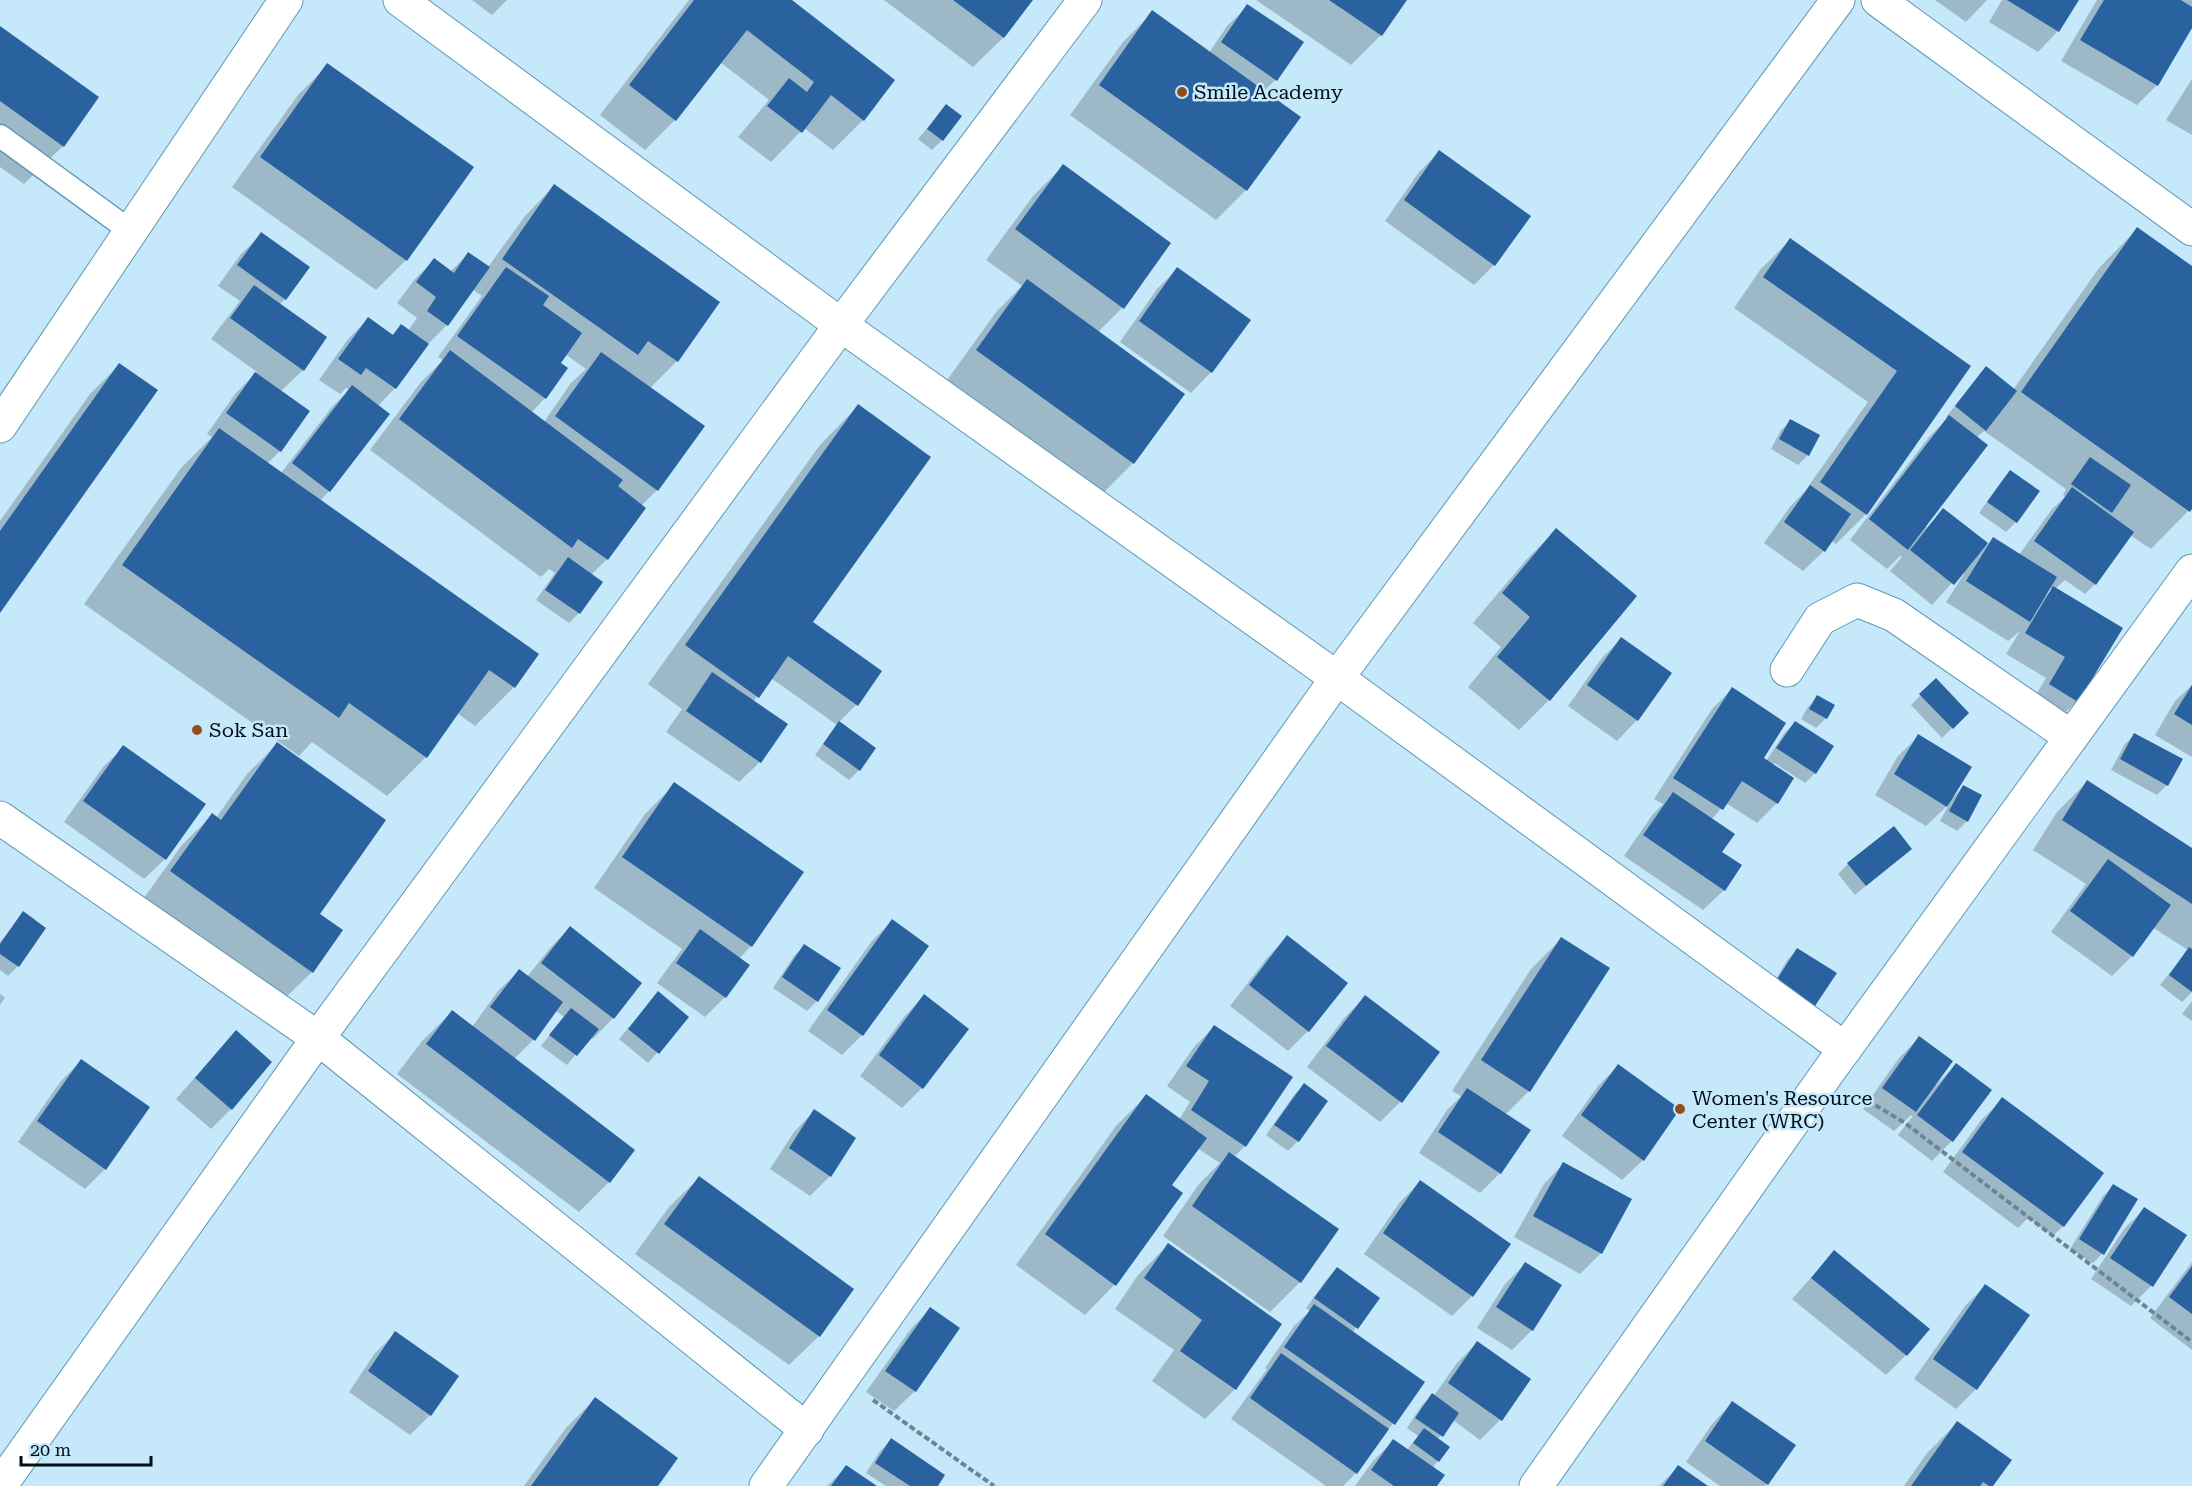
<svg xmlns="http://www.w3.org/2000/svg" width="2192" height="1486" viewBox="0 0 2192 1486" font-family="'Roboto Serif',serif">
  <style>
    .shadow { fill: #0003; fill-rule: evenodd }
    .building { fill: #29629f }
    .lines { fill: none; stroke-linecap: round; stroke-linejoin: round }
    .service-casing { stroke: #5e98b5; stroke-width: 25 }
    .minor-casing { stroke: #5e98b5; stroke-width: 35 }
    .path { stroke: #6c8595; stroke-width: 4; stroke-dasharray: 6 3; stroke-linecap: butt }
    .service { stroke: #fff; stroke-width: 22 }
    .minor { stroke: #fff; stroke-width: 33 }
    .poi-dot { fill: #904d1d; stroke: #c5e8fb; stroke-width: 2 }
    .labels { text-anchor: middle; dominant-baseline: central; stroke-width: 5; stroke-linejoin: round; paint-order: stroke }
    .poi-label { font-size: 20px; fill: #000e19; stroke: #c5e8fb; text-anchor: start }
  </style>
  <rect width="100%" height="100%" fill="#c5e8fb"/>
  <g class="shadow">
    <polygon points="472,0 507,0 492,15"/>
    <polygon points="689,0 790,0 863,120 833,150 804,128 771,162 738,137 769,100 720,62 675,120 645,150 600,115"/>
    <polygon points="884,0 1031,0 1003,38 973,67"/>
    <polygon points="1256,0 1406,0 1381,35 1351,65"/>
    <polygon points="1935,0 1987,0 1966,22"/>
    <polygon points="2002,0 2077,0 2058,31 2038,52 1989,22"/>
    <polygon points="2097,0 2192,0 2192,25 2157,85 2137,105 2061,61"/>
    <polygon points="1248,6 1302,42 1275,80 1263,92 1246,190 1216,220 1070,115 1123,42 1153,12 1209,53 1227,26"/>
    <polygon points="0,28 63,146 24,184 0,167"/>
    <polygon points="328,65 472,167 406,260 376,290 232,187 298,95"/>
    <polygon points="2192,79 2192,135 2166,120"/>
    <polygon points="946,106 942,140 932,150 918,139"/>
    <polygon points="1439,152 1494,265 1474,285 1385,221 1419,172"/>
    <polygon points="1063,166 1122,308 1098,332 1183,394 1133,463 1103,493 947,380 997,311 1022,286 986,260 1033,196"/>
    <path d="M554,186L718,302L677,361L650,388L657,490L641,506L644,508L607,559L591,575L579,613L569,623L536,600L555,573L549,569L541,577L370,450L421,382L443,360L438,357L482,296L472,289L447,325L427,345L395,388L378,406L329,491L320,501L514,687L475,726L457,713L426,757L387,796L312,742L299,756L84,604L181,468L212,437L207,434L235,394L257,372L211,339L240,301L218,286L241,254L262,234L285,299L279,305L303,370L280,392L308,411L280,451L267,464L281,473L332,407L349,390L346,388L340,394L319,380L348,339L368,319L391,336L401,326L408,331L417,318L397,303L414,280L434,260L450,272L468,254L488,267L525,216ZM565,354L586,369L571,383L544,422L531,413L545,398L566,369L559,363Z"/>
    <path d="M2137,229L2192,268V507L2151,549L2130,535L2095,584L2085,594L2065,580L2055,589L2077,701L2057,721L2030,705L2046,678L2006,654L2020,631L2008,641L1946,602L1964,574L1962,572L1932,605L1890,571L1902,557L1900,556L1887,569L1850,540L1929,437L1948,418L1946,417L1977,378L2013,390L2099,268ZM1984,431L2066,489L2063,495L2065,497L2052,509L2019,555L1993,539L1987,545L1944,510L1927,527L1925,525L1976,438ZM2049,587L2053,589L2044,598Z"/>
    <polygon points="1790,240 1969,367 1866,514 1836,544 1831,541 1824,551 1803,571 1764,543 1790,507 1805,491 1868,402 1734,308 1760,270"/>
    <polygon points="1177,269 1249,320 1211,372 1191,393 1120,342 1157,289"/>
    <polygon points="119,365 0,611 0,521 90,394"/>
    <polygon points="858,406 811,622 856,705 838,723 859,770 849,780 815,755 837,725 771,678 753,702 760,762 739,782 666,732 682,709 648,684 820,445"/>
    <polygon points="1791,421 1808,455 1798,465 1771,449 1781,430"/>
    <polygon points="2010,472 2016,522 2006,532 1979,513 2001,482"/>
    <polygon points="1556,530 1549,700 1519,730 1468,687 1501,647 1473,623 1526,560"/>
    <polygon points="1621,639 1670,674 1637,720 1617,741 1568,706 1601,659"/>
    <polygon points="1936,680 1967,713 1942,738 1911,705"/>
    <polygon points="2192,685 2192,757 2155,735 2175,701"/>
    <polygon points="1732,689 1762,758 1766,761 1785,732 1795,723 1832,747 1815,773 1805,783 1774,763 1772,765 1777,803 1757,823 1726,803 1711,820 1720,852 1740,865 1724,890 1703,910 1624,856 1653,814 1663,804 1654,799 1712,709"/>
    <polygon points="1818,697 1826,718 1816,728 1801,719 1808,707"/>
    <polygon points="2134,735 2167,785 2157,795 2111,770 2125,744"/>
    <polygon points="1919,736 1953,797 1964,786 1967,821 1957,831 1940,821 1950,803 1926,826 1875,795 1898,756"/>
    <polygon points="277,744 317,914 312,972 282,1001 141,902 182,845 212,815 216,818 247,774"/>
    <polygon points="124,747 165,859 144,879 64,822 103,767"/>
    <polygon points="2087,782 2192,850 2192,992 2182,1002 2160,985 2188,950 2152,927 2132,956 2112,976 2051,932 2086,884 2033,850 2057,812"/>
    <polygon points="675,784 751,946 739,959 725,997 705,1017 657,983 682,949 594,888 645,814"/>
    <polygon points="1910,849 1855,895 1838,874 1848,864"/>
    <polygon points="24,913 44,928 18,966 8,976 0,970 0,942"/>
    <polygon points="892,921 862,1035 842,1055 808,1031 872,941"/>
    <polygon points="570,928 640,983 613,1018 593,1039 590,1037 567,1065 541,1046 564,1017 555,1010 533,1040 514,1059 633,1150 609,1182 579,1212 397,1074 422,1041 452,1012 472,1027 498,991 519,971 527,977 550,948"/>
    <polygon points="1287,937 1308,1031 1288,1051 1230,1006 1267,958"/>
    <polygon points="1561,939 1529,1091 1505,1115 1500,1173 1480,1193 1419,1153 1447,1110 1461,1096 1452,1091 1531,969"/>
    <polygon points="804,946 817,1001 807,1011 773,988 794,956"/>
    <polygon points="1798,950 1835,974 1814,1006 1804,1015 1768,992 1788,959"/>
    <polygon points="658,993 687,1017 648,1063 619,1039"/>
    <polygon points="0,994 5,998 0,1005"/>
    <polygon points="924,996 922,1088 902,1108 860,1076 904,1017"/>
    <polygon points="1365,997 1400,1102 1380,1122 1307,1067 1345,1017"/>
    <polygon points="2192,1001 2192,1021 2182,1014"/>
    <polygon points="1214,1027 1291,1078 1245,1146 1234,1157 1300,1282 1270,1312 1163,1236 1199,1184 1220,1163 1197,1148 1170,1186 1181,1194 1114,1285 1085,1315 1016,1265 1116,1126 1146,1096 1179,1120 1190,1102 1167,1086 1194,1047"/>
    <polygon points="236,1032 231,1109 211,1129 176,1099 216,1053"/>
    <polygon points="1919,1038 1936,1085 1956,1065 1952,1141 1932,1161 1898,1135 1913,1116 1911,1115 1894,1131 1863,1109 1899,1058"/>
    <polygon points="81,1061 105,1169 85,1189 18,1142 61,1081"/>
    <polygon points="1618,1066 1643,1160 1622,1180 1562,1136 1598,1086"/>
    <polygon points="1304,1085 1298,1141 1288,1151 1266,1135 1294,1095"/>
    <polygon points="2003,1099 2102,1174 2063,1226 2053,1236 2028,1218 2018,1228 1943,1172 1982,1119"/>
    <polygon points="814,1111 830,1176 810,1196 770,1169 794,1132"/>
    <polygon points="1564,1163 1630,1199 1600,1254 1580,1274 1514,1237 1544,1184"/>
    <polygon points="699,1178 819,1336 789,1365 635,1254 669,1207"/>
    <polygon points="1420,1182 1472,1296 1452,1316 1364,1254 1400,1202"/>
    <polygon points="2113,1186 2102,1254 2093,1263 2070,1249 2103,1196"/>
    <polygon points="2144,1209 2151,1286 2131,1306 2091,1279 2124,1229"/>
    <polygon points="1168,1245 1235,1389 1205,1419 1152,1381 1174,1350 1115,1309 1138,1275"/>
    <polygon points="1834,1252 1906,1355 1886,1375 1792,1299"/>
    <polygon points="2192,1262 2192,1350 2150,1318"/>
    <polygon points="1525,1264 1532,1330 1512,1350 1477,1328 1505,1284"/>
    <polygon points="1337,1269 1378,1298 1352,1333 1423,1383 1356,1473 1343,1486 1326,1486 1231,1419 1267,1369 1265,1368 1294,1326 1310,1311 1306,1308 1327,1279"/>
    <polygon points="1985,1286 1976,1389 1956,1409 1914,1379 1965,1306"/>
    <polygon points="930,1309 915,1391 894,1411 866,1392 910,1330"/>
    <polygon points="396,1333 430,1415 410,1435 349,1392 375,1353"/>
    <polygon points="1477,1343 1500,1420 1480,1440 1453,1420 1437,1440 1438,1461 1432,1468 1435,1486 1355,1486 1373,1461 1393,1441 1407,1450 1418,1436 1407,1428 1422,1405 1432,1395 1433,1397 1457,1363"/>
    <polygon points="595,1399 656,1486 524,1486 565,1429"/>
    <polygon points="1732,1403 1793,1445 1765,1486 1720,1486 1686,1462 1712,1424"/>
    <polygon points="1957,1423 1992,1486 1904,1486 1927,1453"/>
    <polygon points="891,1440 936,1486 886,1486 866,1473 881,1450"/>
    <polygon points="847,1467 874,1486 827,1486"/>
    <polygon points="1678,1467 1705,1486 1659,1486"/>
  </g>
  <g class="building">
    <polygon points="694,0 792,0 895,80 864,121 831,95 802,133 767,106 789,78 807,92 814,82 747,30 676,121 629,85"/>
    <polygon points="953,0 1033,0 1004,38"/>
    <polygon points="1329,0 1407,0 1382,36"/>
    <polygon points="2007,0 2079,0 2059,32"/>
    <polygon points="2104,0 2181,0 2192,7 2192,28 2158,86 2080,40"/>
    <polygon points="1247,4 1304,42 1277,81 1221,42"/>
    <polygon points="1152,10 1301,117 1247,191 1099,85"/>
    <polygon points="0,26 99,97 64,147 0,101"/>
    <polygon points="327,63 474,167 407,261 260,157"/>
    <polygon points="946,104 962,116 943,141 927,129"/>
    <polygon points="1439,150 1531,216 1495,266 1404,200"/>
    <polygon points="1063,164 1171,243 1124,309 1015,229"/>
    <polygon points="554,184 720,302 678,362 648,341 638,355 502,259"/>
    <polygon points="2137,227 2192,266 2192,509 2190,512 2021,392"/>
    <polygon points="261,232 310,267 286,300 237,265"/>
    <polygon points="1790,238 1971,366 1867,515 1820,482 1897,371 1763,277"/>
    <polygon points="468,252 490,267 448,326 427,311 436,297 416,282 434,258 454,273"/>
    <polygon points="506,267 549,296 543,305 582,333 561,363 568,368 546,399 457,336"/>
    <polygon points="1177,267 1251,320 1212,373 1139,321"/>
    <polygon points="1027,279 1185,394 1134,464 976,350"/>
    <polygon points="254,285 327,337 304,371 230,318"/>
    <polygon points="368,317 393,335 401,324 429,344 396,389 366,368 361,375 338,359"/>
    <polygon points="450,350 623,480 618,486 646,508 608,560 578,539 572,548 399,419"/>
    <polygon points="601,352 705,426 658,491 555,416"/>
    <polygon points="119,363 158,390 0,613 0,531"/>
    <polygon points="1986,366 2017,391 1986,431 1955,406"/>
    <polygon points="255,372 310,411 281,452 226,413"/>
    <polygon points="352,385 390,414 330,492 292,463"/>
    <polygon points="858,404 931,457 813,622 882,671 858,706 788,656 759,698 685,645"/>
    <polygon points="1949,415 1988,445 1908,550 1869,519"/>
    <polygon points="1790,419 1820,435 1809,456 1779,439"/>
    <polygon points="219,428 539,654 515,688 489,670 427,758 349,703 339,718 122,565"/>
    <polygon points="2090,457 2131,485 2112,513 2071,484"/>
    <polygon points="2010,470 2040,491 2017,523 1987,502"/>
    <polygon points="1810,485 1851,514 1825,552 1784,522"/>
    <polygon points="2072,487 2134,532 2096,585 2034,541"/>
    <polygon points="1943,508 1988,543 1954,585 1910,550"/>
    <polygon points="1556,528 1637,596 1550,701 1497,657 1530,617 1502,593"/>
    <polygon points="1993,537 2057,577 2030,622 1966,581"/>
    <polygon points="568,557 603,582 580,614 545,590"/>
    <polygon points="2053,586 2123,628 2078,702 2049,684 2065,657 2025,633"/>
    <polygon points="1621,637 1672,673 1638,721 1587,685"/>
    <polygon points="712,672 788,724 761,763 686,711"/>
    <polygon points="1936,678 1969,713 1953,729 1919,694"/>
    <polygon points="2192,685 2192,725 2174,714"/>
    <polygon points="1732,687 1786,723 1764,758 1794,778 1778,804 1742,781 1723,810 1673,778"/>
    <polygon points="1817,695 1835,705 1827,719 1809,709"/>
    <polygon points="839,721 876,748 860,771 823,744"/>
    <polygon points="1795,721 1834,746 1816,774 1776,748"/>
    <polygon points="2134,733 2183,759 2168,786 2120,759"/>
    <polygon points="1918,734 1972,767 1947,807 1894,774"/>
    <polygon points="277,742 386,820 320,914 343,930 313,973 170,871 212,813 221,820"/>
    <polygon points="123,745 206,804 166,860 83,801"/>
    <polygon points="2087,780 2192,848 2192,904 2062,820"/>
    <polygon points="674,782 804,872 752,947 622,857"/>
    <polygon points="1963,785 1982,795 1968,822 1949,811"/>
    <polygon points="1673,792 1735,834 1722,852 1742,865 1725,891 1643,835"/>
    <polygon points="1894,826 1912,849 1866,886 1847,863"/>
    <polygon points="2108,859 2171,905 2133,957 2070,911"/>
    <polygon points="23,911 46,928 19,967 0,954 0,944"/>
    <polygon points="892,919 929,946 863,1036 827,1010"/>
    <polygon points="570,926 642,983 614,1019 541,963"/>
    <polygon points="700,929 750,965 726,998 676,963"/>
    <polygon points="1287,935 1348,983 1309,1032 1249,985"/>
    <polygon points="1561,937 1610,968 1530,1092 1481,1060"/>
    <polygon points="804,944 841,968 818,1002 782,977"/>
    <polygon points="2189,947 2192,949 2192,992 2169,975"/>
    <polygon points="1797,948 1837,973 1815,1006 1776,981"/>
    <polygon points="519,969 563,1002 535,1041 490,1007"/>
    <polygon points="658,991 689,1017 659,1054 628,1029"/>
    <polygon points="924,994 969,1029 923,1089 879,1055"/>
    <polygon points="1365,995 1440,1052 1402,1103 1326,1046"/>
    <polygon points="571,1008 599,1029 577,1056 549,1035"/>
    <polygon points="452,1010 635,1150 610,1183 426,1044"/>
    <polygon points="1214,1025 1293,1077 1246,1147 1191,1110 1209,1081 1186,1066"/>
    <polygon points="236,1030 272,1062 232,1110 195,1078"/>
    <polygon points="1919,1036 1953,1061 1916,1112 1882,1088"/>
    <polygon points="81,1059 150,1107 106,1170 37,1121"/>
    <polygon points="1956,1063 1992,1090 1953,1142 1917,1115"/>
    <polygon points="1618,1064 1680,1109 1644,1161 1581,1115"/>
    <polygon points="1304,1083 1328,1101 1299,1142 1274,1125"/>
    <polygon points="1467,1088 1531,1130 1501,1174 1438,1132"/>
    <polygon points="1146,1094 1207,1138 1172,1185 1183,1193 1116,1286 1045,1234"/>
    <polygon points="2002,1097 2104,1173 2064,1227 1962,1152"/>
    <polygon points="814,1109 856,1138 831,1177 789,1148"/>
    <polygon points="1229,1152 1339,1229 1301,1283 1192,1206"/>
    <polygon points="1563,1162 1632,1199 1602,1254 1533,1216"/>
    <polygon points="699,1176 854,1289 820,1337 664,1224"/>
    <polygon points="1420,1180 1511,1244 1473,1297 1383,1233"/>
    <polygon points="2113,1184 2138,1199 2104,1255 2079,1239"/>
    <polygon points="2144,1207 2187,1235 2153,1287 2110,1258"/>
    <polygon points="1168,1243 1282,1324 1236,1390 1180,1351 1202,1320 1144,1278"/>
    <polygon points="1834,1250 1930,1329 1907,1356 1811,1278"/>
    <polygon points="1525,1262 1562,1285 1533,1331 1496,1307"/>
    <polygon points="2192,1266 2192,1314 2169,1297"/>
    <polygon points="1337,1267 1380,1298 1358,1329 1314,1298"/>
    <polygon points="1985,1284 2030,1315 1977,1390 1933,1359"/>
    <polygon points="1314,1304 1425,1382 1395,1425 1284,1347"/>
    <polygon points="930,1307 960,1328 916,1392 885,1371"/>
    <polygon points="395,1331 459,1376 431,1416 368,1371"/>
    <polygon points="1477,1341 1531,1379 1502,1421 1448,1383"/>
    <polygon points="1281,1353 1389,1429 1357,1474 1250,1398"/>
    <polygon points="1432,1393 1459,1413 1443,1437 1415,1418"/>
    <polygon points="595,1397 678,1458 658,1486 531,1486"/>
    <polygon points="1732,1401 1796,1445 1768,1485 1705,1441"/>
    <polygon points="1957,1421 2012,1460 1993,1486 1989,1486 1983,1482 1980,1486 1911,1486"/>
    <polygon points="1424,1428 1450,1447 1439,1462 1413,1443"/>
    <polygon points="891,1438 945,1475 938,1486 910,1486 875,1463"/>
    <polygon points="1393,1439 1445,1475 1437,1486 1394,1486 1371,1470"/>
    <polygon points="846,1465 877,1486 831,1486"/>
    <polygon points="1678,1465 1708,1486 1663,1486"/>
  </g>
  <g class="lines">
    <g class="service-casing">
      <polyline id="service" points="0,136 129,230"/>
    </g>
    <g class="minor-casing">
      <g id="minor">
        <polyline points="400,0 841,325 1337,678 1845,1049"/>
        <polyline points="1878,0 2192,229"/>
        <polyline points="0,426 286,0"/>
        <polyline points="1787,670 1820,619 1857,600 1894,615 2071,737"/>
        <polyline points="0,818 318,1038 807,1430"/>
        <polyline points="0,1486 318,1038 841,325 1085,0"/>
        <polyline points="766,1486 1337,678 1838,0"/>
        <polyline points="1536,1486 1826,1075 2192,571"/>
      </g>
    </g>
    <g class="path">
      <polyline points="1860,1096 1905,1123 2192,1342"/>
      <polyline points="873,1400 994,1486"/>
    </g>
    <use href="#service" class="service"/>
    <use href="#minor" class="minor"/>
  </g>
  <g class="poi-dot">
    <circle cx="1182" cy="92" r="6"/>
    <circle cx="197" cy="730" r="6"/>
    <circle cx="1680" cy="1109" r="6"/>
  </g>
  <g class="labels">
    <g class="poi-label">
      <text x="1194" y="92">Smile Academy</text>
      <text x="209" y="730">Sok San</text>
      <text x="1692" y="1098">Women's Resource<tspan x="1692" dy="23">Center (WRC)</tspan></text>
    </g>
  </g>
  <path d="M21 1456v9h130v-9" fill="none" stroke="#000e19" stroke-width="3"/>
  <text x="30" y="1456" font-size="18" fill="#000e19" stroke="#c5e8fb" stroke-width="4.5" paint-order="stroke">20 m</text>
</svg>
